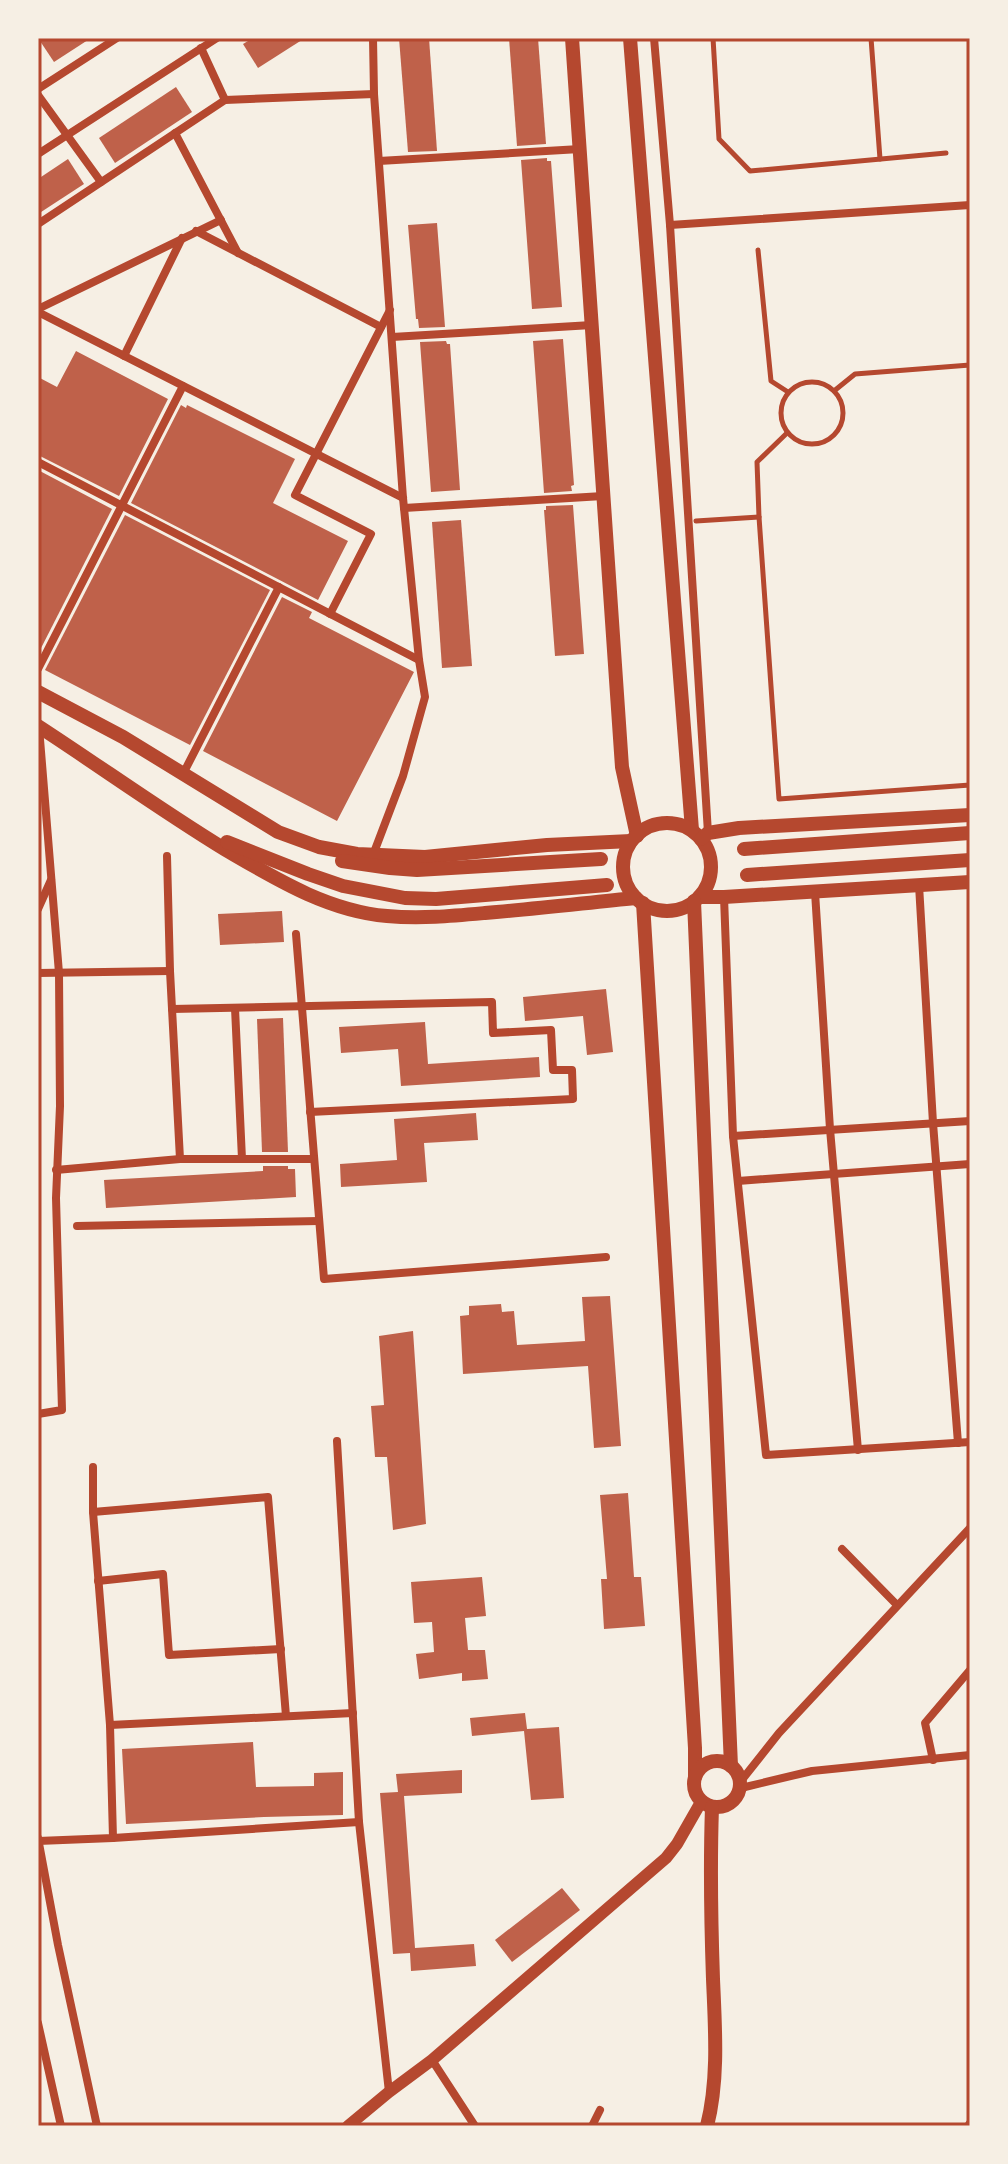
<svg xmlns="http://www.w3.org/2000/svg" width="1008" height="2164" viewBox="0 0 1008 2164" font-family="'Alegreya Sans',sans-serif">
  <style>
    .building { fill: #bf614a }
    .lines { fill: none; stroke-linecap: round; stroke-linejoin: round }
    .service { stroke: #b5482f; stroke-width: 5 }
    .minor { stroke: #b5482f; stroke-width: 8 }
    .tertiary { stroke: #b5482f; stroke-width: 12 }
    .secondary { stroke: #b5482f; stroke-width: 14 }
    .neatline { fill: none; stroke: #b5482f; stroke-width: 3 }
  </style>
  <rect width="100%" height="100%" fill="#f6efe4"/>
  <g class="building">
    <polygon points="38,38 91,38 54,62"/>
    <polygon points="253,38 305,38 258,68 243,44"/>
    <polygon points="399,38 429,38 437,151 408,152"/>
    <polygon points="509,38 538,38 546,144 517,146"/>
    <polygon points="176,87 192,112 115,163 99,138"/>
    <polygon points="547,158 547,161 551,161 562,307 532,309 521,160"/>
    <polygon points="68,159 84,184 38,214 38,179"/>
    <polygon points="437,223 445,327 419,328 418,319 416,319 408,225"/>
    <polygon points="563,339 574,485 571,486 572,491 544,493 533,341"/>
    <polygon points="446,341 447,344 450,344 460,490 431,492 420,342"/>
    <polygon points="76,351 168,399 119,496 38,455 38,377 57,387"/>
    <polygon points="181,405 186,408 187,405 295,459 273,503 348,541 318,600 131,503"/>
    <polygon points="38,470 112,509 38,654"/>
    <polygon points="573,505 584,654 555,656 544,510 546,510 546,506"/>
    <polygon points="125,515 270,590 190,745 45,670"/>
    <polygon points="461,520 472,666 442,668 432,522"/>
    <polygon points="282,597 312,612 309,618 414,672 337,821 203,751"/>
    <polygon points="282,911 284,942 220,945 218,914"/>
    <polygon points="606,989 613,1052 587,1055 583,1016 525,1021 523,997"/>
    <polygon points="283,1018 288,1152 262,1152 257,1019"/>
    <polygon points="425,1022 428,1064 539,1057 540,1077 401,1086 398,1049 341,1053 339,1027"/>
    <polygon points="476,1113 478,1140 424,1143 427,1182 341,1187 340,1164 397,1160 394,1119"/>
    <polygon points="263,1166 288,1166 288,1169 295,1169 296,1197 106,1208 104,1180 263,1171"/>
    <polygon points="610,1296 621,1446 594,1448 588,1366 463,1374 460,1316 469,1315 469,1306 501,1304 502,1312 514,1311 517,1345 585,1341 582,1297"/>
    <polygon points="413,1331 426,1524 393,1530 387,1457 375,1457 371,1406 384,1405 379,1336"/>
    <polygon points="628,1493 634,1577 641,1577 645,1626 604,1629 601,1579 607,1579 600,1495"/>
    <polygon points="482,1577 486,1616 465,1618 468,1650 485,1650 488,1679 462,1681 462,1673 419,1679 416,1654 434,1652 432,1622 414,1623 411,1582"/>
    <polygon points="525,1713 527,1729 559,1727 564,1798 531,1800 524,1731 472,1736 470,1718"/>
    <polygon points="253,1742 256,1787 314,1786 314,1773 343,1772 343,1815 264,1817 126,1824 122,1749"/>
    <polygon points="462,1770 462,1793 404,1796 415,1948 474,1944 476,1966 411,1971 410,1953 393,1954 380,1793 398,1792 396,1774"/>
    <polygon points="562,1888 580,1910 512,1962 495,1940"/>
  </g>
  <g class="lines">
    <g class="service">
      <polyline points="713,38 719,139 750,171 946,153"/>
      <polyline points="871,38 880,159"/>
      <polyline points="758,250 771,381 788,392"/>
      <circle cx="812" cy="413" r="31"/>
      <polyline points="834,391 855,374 970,365"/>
      <polyline points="787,433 757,462 759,517 779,799 970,785"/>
      <polyline points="696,521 759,517"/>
    </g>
    <g class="minor">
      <polyline points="373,38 374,94 403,498 419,660 425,697 403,776 373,855"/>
      <polyline points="654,38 670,225 708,833"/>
      <polyline points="201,48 225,100 374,94"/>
      <polyline points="38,89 117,38"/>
      <polyline points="38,95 101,182"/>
      <polyline points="175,133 238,253"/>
      <polyline points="38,154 217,38"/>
      <polyline points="379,161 580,149"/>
      <polyline points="38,224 225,100"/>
      <polyline points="670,225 970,205"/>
      <polyline points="196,231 381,327"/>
      <polyline points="38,309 221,220"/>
      <polyline points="38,312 403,498"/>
      <polyline points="392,337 592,325"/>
      <polyline points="124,356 182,238"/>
      <polyline points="38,462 419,660"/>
      <polyline points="404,508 603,496"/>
      <polyline points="330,614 371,534 295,495 390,310"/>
      <polyline points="38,669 183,386"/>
      <polyline points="183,774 279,587"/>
      <polyline points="167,856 170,971 180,1159"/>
      <polyline points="919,885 933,1123 958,1443"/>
      <polyline points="815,892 830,1129 858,1450"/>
      <polyline points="724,897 733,1136 766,1455 970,1442"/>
      <polyline points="38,909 51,880"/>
      <polyline points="296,934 324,1279 606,1257"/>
      <polyline points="38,973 170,971"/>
      <polyline points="235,1008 242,1159"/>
      <polyline points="172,1009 492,1002 493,1033 551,1030 553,1070 572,1070 573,1099 310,1112"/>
      <polyline points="733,1136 970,1121"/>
      <polyline points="56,1170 180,1159 314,1159"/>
      <polyline points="738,1181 970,1164"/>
      <polyline points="77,1226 319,1221"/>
      <polyline points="38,1414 62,1410 56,1198 60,1106 59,973 39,727"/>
      <polyline points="337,1441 359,1822 389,2092"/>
      <polyline points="93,1467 93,1512 110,1725 113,1838"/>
      <polyline points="93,1512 268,1497 286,1716"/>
      <polyline points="842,1549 897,1605"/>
      <polyline points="98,1581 163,1574 169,1655 281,1649"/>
      <polyline points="110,1725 353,1713"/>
      <polyline points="933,1760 925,1723 970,1670"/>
      <polyline points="741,1781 779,1733 970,1528"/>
      <polyline points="741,1788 812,1771 970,1755"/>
      <polyline points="38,1838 58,1945 97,2126"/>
      <polyline points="38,1841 113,1838 359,1822"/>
      <polyline points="38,2023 61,2126"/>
      <polyline points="432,2060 475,2126"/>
      <polyline points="592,2126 600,2110"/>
      <polyline points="968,2126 970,2123"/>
    </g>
    <polyline class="tertiary" points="348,2126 389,2092 432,2060 666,1858 677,1844 701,1802"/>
    <g class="secondary">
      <polyline points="572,38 622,767 637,836"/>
      <polyline points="630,38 692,830"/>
      <polyline points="38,692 123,737 278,832 319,847 357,854 425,857 547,845 631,841"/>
      <path d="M38,726C101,767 162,811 226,850C276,879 328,911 387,916C420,919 452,916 485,913C535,909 585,903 636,898"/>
      <circle cx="667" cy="867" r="44"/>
      <polyline points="701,839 708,833 739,828 970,815"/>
      <polyline points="227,842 308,874 343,886 405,898 436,899 607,885"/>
      <polyline points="744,849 970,833"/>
      <polyline points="342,861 390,868 417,870 601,859"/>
      <polyline points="747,875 970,860"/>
      <polyline points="699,897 724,897 970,882"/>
      <polyline points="694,901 731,1766"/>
      <polyline points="643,903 695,1748 695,1777"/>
      <circle cx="717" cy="1784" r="23"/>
      <path d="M707,2126C719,2079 715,2027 713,1979C711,1922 710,1865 712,1807"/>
    </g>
  </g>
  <rect width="1008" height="2164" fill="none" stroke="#f6efe4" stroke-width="80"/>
  <rect x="40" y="40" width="928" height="2084" class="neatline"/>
</svg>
